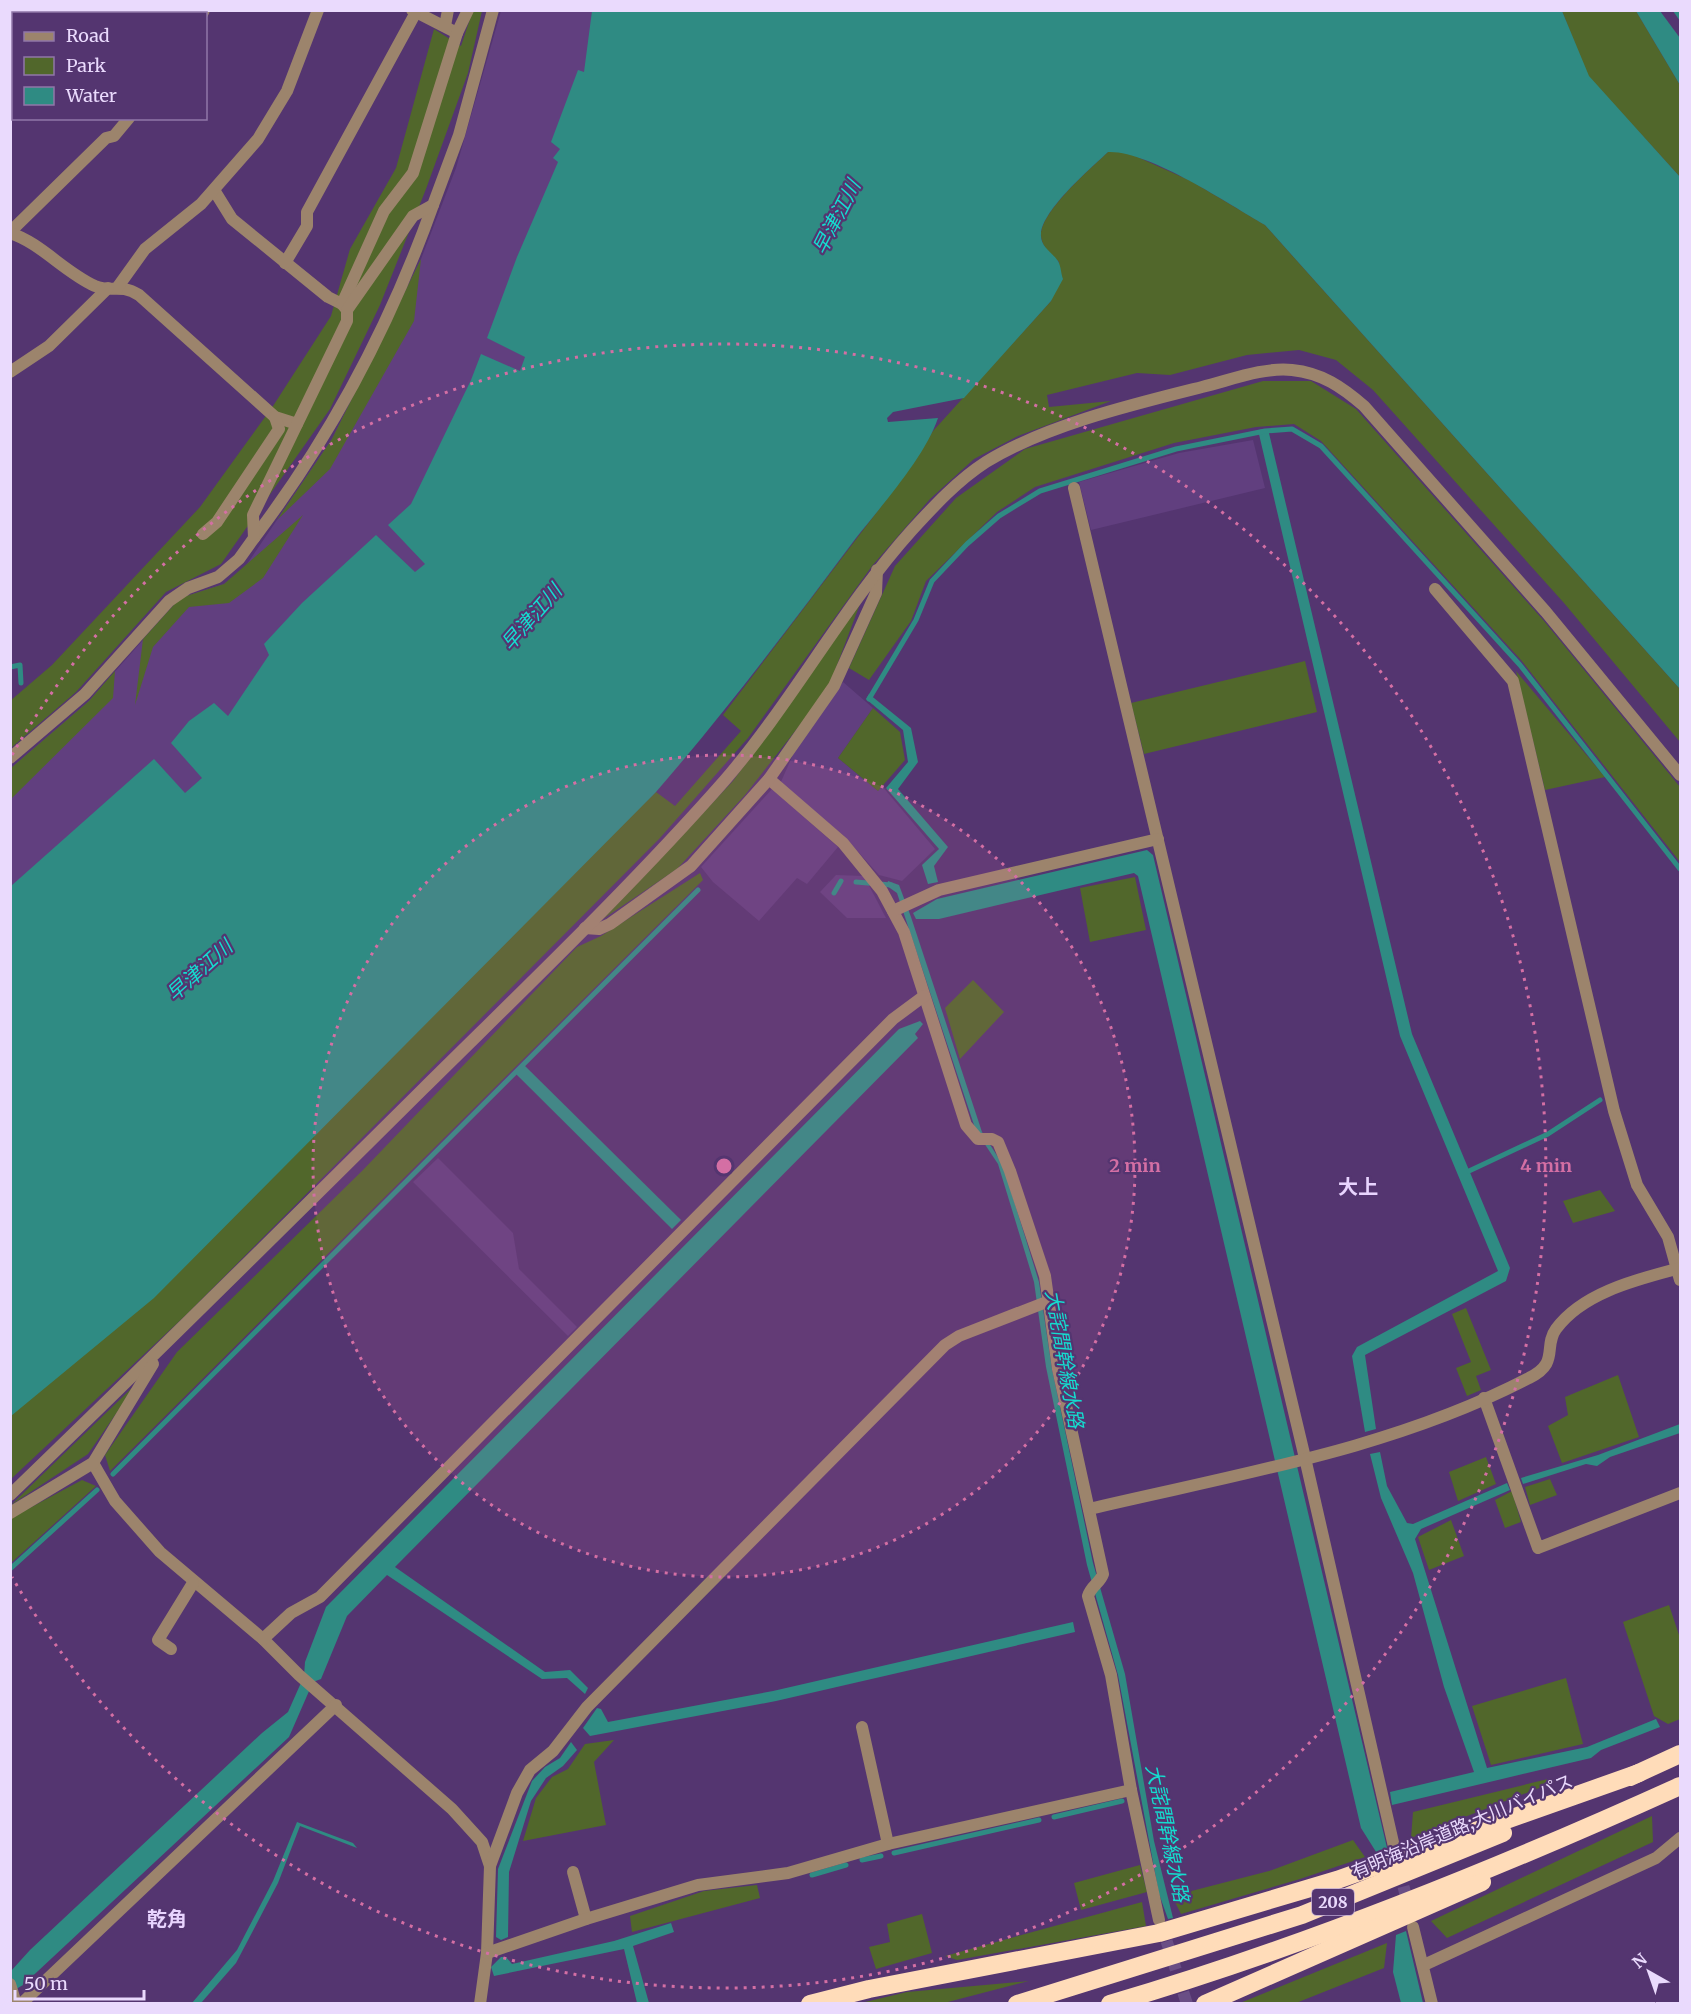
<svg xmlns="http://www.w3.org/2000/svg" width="1691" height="2014" viewBox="0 0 1691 2014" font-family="Merriweather,'Noto Sans JP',serif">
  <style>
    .built { fill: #613f7f }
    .green { fill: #51672b }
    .water { fill: #2f8b83 }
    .pier { fill: #543570 }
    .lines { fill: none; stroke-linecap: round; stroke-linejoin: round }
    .stream { stroke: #2f8b83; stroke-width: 5 }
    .minor-tunnel { stroke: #6a4e85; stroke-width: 12; stroke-dasharray: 12 6; stroke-linecap: butt }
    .minor { stroke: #9c846c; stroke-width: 12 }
    .motorway { stroke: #ffdcb9; stroke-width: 18 }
    .ring { fill: none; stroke: #d46fa4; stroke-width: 3; stroke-dasharray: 3 6 }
    .labels { text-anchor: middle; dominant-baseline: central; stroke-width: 4.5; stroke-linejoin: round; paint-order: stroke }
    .shield { fill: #543570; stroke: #bda8d3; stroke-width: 1.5 }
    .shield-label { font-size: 16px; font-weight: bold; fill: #eadafd }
    .street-label { font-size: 18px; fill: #eadafd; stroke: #543570 }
    .water-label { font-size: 20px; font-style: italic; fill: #14ddcf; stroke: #543570 }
    .neighbourhood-label { font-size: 20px; font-weight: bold; fill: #e8d4fe; stroke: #543570 }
    .centre { fill: #d46fa4; stroke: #543570; stroke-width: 3 }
    .ring-label { font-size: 18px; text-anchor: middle; font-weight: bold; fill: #d46fa4; stroke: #543570; stroke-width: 4.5; stroke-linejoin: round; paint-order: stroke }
  </style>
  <rect width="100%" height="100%" fill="#543570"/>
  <g class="built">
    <polygon points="11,10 65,11 68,13 14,14 14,93 11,96"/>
    <polygon points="501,11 865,11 715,352 11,1076 11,768 89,701 180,598 224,584 245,567 332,439 421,259 456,168"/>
    <polygon points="1253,440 1265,488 1091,530 1079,482 1179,453"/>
    <polygon points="843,682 873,708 838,758 878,791 882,786 935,849 902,881 879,875 843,835 780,784 799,741"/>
    <polygon points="772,789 838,847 807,884 797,878 759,921 713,882 701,867"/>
    <polygon points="836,875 864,876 886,918 847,918 820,892"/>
    <polygon points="438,1158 513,1233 519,1269 577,1327 568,1336 413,1182"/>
  </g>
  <g class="green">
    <polygon points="461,11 482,11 468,73 426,189 380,305 330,409 221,564 166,592 76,692 11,748 10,701 52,665 200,507 273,406 331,316 350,249 396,168 434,29 461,46 470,19"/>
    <polygon points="1562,11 1636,11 1680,85 1680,177 1588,76"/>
    <path d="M1124,151L1191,181L1265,225L1680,689V742L1564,603L1373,390L1336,360L1299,350L1247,355L1170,375L1137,373L1047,395L1049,407L1111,401L1018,436L974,459L930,499L872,566L748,738L660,838L188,1313L11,1479V1400L656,792L675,806L741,731L723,715L898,484L933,431L1051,301L1059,262C1051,255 1041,246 1041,235C1041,211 1091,168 1108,152Z"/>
    <polygon points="421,259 414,321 330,469 277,520 332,439"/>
    <polygon points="1263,381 1311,381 1356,409 1544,621 1680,787 1680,862 1521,660 1321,441 1294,424 1256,427 1174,443 1035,487 997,512 926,581 911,621 869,680 849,668 895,566 956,498 1025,449"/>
    <polygon points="303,515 263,578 229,603 189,607 153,647 135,705 143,639 180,598 224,584"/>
    <polygon points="860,604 828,689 745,795 677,869 603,919 733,781"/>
    <polygon points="1305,661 1317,712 1144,754 1131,703"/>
    <polygon points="115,671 113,698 11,799 11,768 89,701"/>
    <polygon points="1516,671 1605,777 1545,790"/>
    <polygon points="873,708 900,732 905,760 878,791 838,758"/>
    <polygon points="700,873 703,880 110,1471 105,1455 177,1352 362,1171 577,947 601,936"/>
    <polygon points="1135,877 1146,930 1090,942 1080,888"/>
    <polygon points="973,980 1004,1012 960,1059 945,1008"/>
    <polygon points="1600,1190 1615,1211 1573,1223 1563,1201"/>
    <polygon points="1466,1308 1491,1370 1476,1376 1481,1390 1467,1396 1456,1368 1471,1362 1452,1314"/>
    <polygon points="1618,1375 1639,1437 1562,1463 1548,1426 1568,1415 1565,1397"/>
    <polygon points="138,1382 88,1454 11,1505"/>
    <polygon points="1486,1457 1496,1484 1458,1501 1449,1472"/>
    <polygon points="1550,1479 1557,1495 1530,1505 1525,1487"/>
    <polygon points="82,1480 96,1486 11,1563 11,1518"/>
    <polygon points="1512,1491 1521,1522 1505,1528 1495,1500"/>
    <polygon points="1451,1520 1464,1556 1429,1570 1418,1537"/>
    <polygon points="1669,1605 1680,1638 1680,1719 1668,1724 1654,1716 1623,1622"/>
    <polygon points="1566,1678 1583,1744 1491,1765 1472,1706"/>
    <polygon points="614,1740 594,1762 606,1825 523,1841 536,1798 552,1777 568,1769 585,1744"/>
    <polygon points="1548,1779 1557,1781 1411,1838 1413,1812"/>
    <polygon points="1652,1816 1653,1842 1447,1938 1431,1921"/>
    <polygon points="1353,1840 1365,1857 1300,1879 1181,1914 1172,1896 1269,1871"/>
    <polygon points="1140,1865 1147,1892 1081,1910 1074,1883"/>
    <polygon points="757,1885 760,1898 632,1932 630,1916 704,1891"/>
    <polygon points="1142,1902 1146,1926 957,1960 945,1956"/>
    <polygon points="922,1914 932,1953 876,1969 869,1947 890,1942 887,1924"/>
    <polygon points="1387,1943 1384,1968 1296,2003 1240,2003"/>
    <polygon points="1029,1981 944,2003 861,2003 907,1992"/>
  </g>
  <g class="water">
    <path d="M592,11H1562L1589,76L1680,177V689L1265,225C1229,204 1148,150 1108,152C1091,168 1042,210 1041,234C1040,247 1052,252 1058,261C1061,266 1061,274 1063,279L1051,301L964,398L893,412L887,418L888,422L938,418C925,457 882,505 856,538C791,625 727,710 656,792L154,1298L11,1416V886L154,759L185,793L202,778L171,743L189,721L214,703L228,716L269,655L264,644L302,603L376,535L415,572L425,564L388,525L411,504L471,380L481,354L520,371L525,357L487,338L517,257L558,162L553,158L560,149L551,142L578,70L584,72Z"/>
    <polygon points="1636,11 1680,11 1680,85"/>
    <polygon points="1268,429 1412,1034 1510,1268 1506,1281 1365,1355 1376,1429 1365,1432 1352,1356 1357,1347 1498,1271 1400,1036 1258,430"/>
    <polygon points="869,694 911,728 918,762 898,789 948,847 934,866 938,882 928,884 922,865 939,849 886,788 908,762 903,730 866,699"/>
    <polygon points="1147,850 1153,855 1388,1852 1378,1855 1361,1828 1138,876 1134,873 939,919 916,919 913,913 937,899"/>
    <polygon points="888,881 899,885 911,917 982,1132 1003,1165 1039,1282 1052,1369 1093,1563 1125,1674 1154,1841 1173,1918 1168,1919 1159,1894 1118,1675 1087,1565 1046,1367 1034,1282 998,1164 976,1131 897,893 887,886"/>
    <polygon points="920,1021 923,1024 915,1034 918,1038 395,1567 545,1672 570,1670 588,1688 585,1694 567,1678 542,1679 387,1575 347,1616 321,1679 313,1682 289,1737 23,1985 11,1992 11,1971 30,1950 262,1733 288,1712 304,1676 305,1662 326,1607 899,1029"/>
    <polygon points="523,1064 681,1220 672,1229 515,1073"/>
    <polygon points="1680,1424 1680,1433 1610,1457 1597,1466 1586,1464 1523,1484 1521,1478 1598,1455"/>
    <polygon points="1380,1452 1387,1486 1407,1523 1413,1524 1507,1483 1510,1490 1421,1529 1415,1539 1487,1768 1587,1747 1656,1719 1660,1727 1601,1750 1591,1758 1392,1805 1390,1792 1474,1772 1444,1687 1413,1573 1381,1498 1370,1454"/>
    <polygon points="1073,1622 1075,1632 776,1701 590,1736 583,1728 597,1708 601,1709 608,1722 773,1691"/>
    <polygon points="571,1742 577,1750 563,1766 546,1778 531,1801 509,1872 508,1937 501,1940 496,1937 498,1869 532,1781 545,1767 560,1758"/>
    <polygon points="297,1822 353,1843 357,1848 300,1826 278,1883 236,1963 201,2003 192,2003 237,1950 273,1881"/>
    <polygon points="671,1923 674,1932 633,1946 649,2003 637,2003 624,1949 494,1976 491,1967 501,1957 506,1957 512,1964 614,1941"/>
    <polygon points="1406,1931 1423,2003 1401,2003 1393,1972 1396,1935"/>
  </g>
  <polygon class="pier" points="1660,11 1673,11 1680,21 1680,38"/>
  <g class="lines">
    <g class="stream">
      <polyline points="99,14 100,10"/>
      <polyline points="10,99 14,96"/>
      <polyline points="10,667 20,665 21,683"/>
      <polyline points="869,699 916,620 932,581 967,544 999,516 1040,491 1176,449 1265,431 1292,429 1321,446 1520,665 1680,869"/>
      <polyline points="856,882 891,885"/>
      <polyline points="834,893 841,881"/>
      <polyline points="1469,1171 1548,1134 1600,1100"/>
      <polyline points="113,1474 698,890"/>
      <polyline points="10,1569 97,1490"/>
      <polyline points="1054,1817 1122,1801"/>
      <polyline points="894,1853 1039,1820"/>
      <polyline points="862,1860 881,1856"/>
      <polyline points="812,1875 846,1865"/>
    </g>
    <g class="minor-tunnel">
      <polyline points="1399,1869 1409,1908"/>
      <polyline points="1161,1924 1187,2004"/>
    </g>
    <g class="minor">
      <polyline points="412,10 457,33"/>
      <polyline points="202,14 204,10"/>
      <polyline points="445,26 448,10"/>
      <polyline points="214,190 232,219 328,297 342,304"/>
      <polyline points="10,232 106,138 114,136 129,118"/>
      <path d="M10,233C41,243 64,272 95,286C112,293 119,283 139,295L275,417L297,424"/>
      <polyline points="285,263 307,226 307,212 415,14"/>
      <polyline points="117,288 145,249 201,204 258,139 287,91 318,10"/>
      <polyline points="347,310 342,304 384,211 413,173 457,33 468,10"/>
      <polyline points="10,372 49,346 108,288"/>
      <polyline points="1074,488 1305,1458 1395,1851"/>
      <polyline points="203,534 217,522 279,429 275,417"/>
      <path d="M254,538C330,438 391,323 433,205"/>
      <path d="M877,570L876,593L834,686L769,779L843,843L882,891L904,932L966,1125L978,1139H992L998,1142L1010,1171L1045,1276L1058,1369L1103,1574C1100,1583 1091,1586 1088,1596L1111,1675L1131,1790L1159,1920"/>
      <polyline points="1435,589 1513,681 1614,1111 1637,1185 1668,1237 1680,1280"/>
      <polyline points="10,758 85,694 169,601 188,588 218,577 239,559 254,538 253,515 347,321 347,310 413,216 433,205 459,135 493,10"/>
      <polyline points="893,911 939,890 1158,839"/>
      <polyline points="585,928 599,929 610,924 691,866 769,779"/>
      <polyline points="1484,1398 1538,1548 1680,1493"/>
      <polyline points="93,1463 115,1501 160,1552 263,1639 299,1675 452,1809 482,1842 490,1866 487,1953 480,2004"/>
      <path d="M10,1495C149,1361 286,1225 423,1089C525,988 630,888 725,780C793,701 842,608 912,530C934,506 958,480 986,462C1046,425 1134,404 1202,387C1231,380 1263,367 1292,370C1322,373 1342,387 1364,406L1546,612L1680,775"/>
      <path d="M1089,1509C1237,1474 1393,1449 1529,1378C1560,1363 1543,1347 1556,1329C1583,1292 1639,1279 1680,1268"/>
      <polyline points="10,1513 93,1463 153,1364"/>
      <polyline points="263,1639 291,1613 320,1597 893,1019 924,996"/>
      <polyline points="171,1649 158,1640 193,1583"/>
      <polyline points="862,1727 888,1844"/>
      <polyline points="490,1866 517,1793 530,1770 553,1751 587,1707 945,1345 959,1336 1049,1301"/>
      <polyline points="573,1872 586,1919"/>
      <polyline points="1413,1927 1432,2004"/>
      <polyline points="487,1953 586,1919 698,1885 788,1873 888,1844 1131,1790"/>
      <polyline points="1424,1965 1656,1858 1680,1838"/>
      <polyline points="10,1984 16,2004"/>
      <polyline points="21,2004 336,1705"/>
    </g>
    <g class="motorway">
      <polyline points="1630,1777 1680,1754"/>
      <polyline points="810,2004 869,1989 1159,1933 1337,1880 1639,1773"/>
      <polyline points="1017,2004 1302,1915 1503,1833"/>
      <path d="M1110,2004C1301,1948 1499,1868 1680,1786"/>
      <polyline points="1205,2004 1482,1882"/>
    </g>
  </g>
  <circle cx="724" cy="1166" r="411" fill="#d46fa4" fill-opacity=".12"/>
  <g class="ring">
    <circle cx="724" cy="1166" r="411"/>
    <path d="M12 755A822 822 0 1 1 12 1577"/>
  </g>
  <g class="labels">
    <rect class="shield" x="1312" y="1889" width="42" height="26" rx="4.5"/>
    <g class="shield-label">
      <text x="1333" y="1902">208</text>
    </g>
    <g class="street-label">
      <text transform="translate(1462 1826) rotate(-23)">有明海沿岸道路;大川バイパス</text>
    </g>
    <g class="water-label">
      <text transform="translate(836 217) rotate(-63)">早津江川</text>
      <text transform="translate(531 617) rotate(-49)">早津江川</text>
      <text transform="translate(199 970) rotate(-42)">早津江川</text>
      <text transform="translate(1065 1359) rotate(80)">大詫間幹線水路</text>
      <text transform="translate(1168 1833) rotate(78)">大詫間幹線水路</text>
    </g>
    <g class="neighbourhood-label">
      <text x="1358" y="1186">大上</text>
      <text x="167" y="1918">乾角</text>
    </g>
  </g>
  <circle cx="724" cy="1166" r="9" class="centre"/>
  <g class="ring-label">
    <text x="1135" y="1172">2 min</text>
    <text x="1546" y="1172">4 min</text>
  </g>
  <rect width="1691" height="2014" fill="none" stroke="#eadafd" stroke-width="24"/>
  <rect x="12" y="12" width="195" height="108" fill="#543570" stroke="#9077a8" stroke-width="1.5"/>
  <rect x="24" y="32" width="30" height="9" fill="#9c846c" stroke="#9077a8" stroke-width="1.5"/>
  <text x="66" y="42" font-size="18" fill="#eadafd">Road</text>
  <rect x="24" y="57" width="30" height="18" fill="#51672b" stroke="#9077a8" stroke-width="1.5"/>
  <text x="66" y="72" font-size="18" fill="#eadafd">Park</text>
  <rect x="24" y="87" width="30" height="18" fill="#2f8b83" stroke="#9077a8" stroke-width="1.5"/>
  <text x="66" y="102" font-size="18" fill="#eadafd">Water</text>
  <g transform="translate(1649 1972) rotate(320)" stroke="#543570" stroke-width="4.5" paint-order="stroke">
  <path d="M0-4.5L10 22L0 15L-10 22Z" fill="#eadafd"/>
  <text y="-9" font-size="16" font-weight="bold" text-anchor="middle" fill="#eadafd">N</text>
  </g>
  <path d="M15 1990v9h129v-9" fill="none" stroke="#eadafd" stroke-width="3"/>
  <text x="24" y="1990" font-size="18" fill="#eadafd" stroke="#543570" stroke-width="4.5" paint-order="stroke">50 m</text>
</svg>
